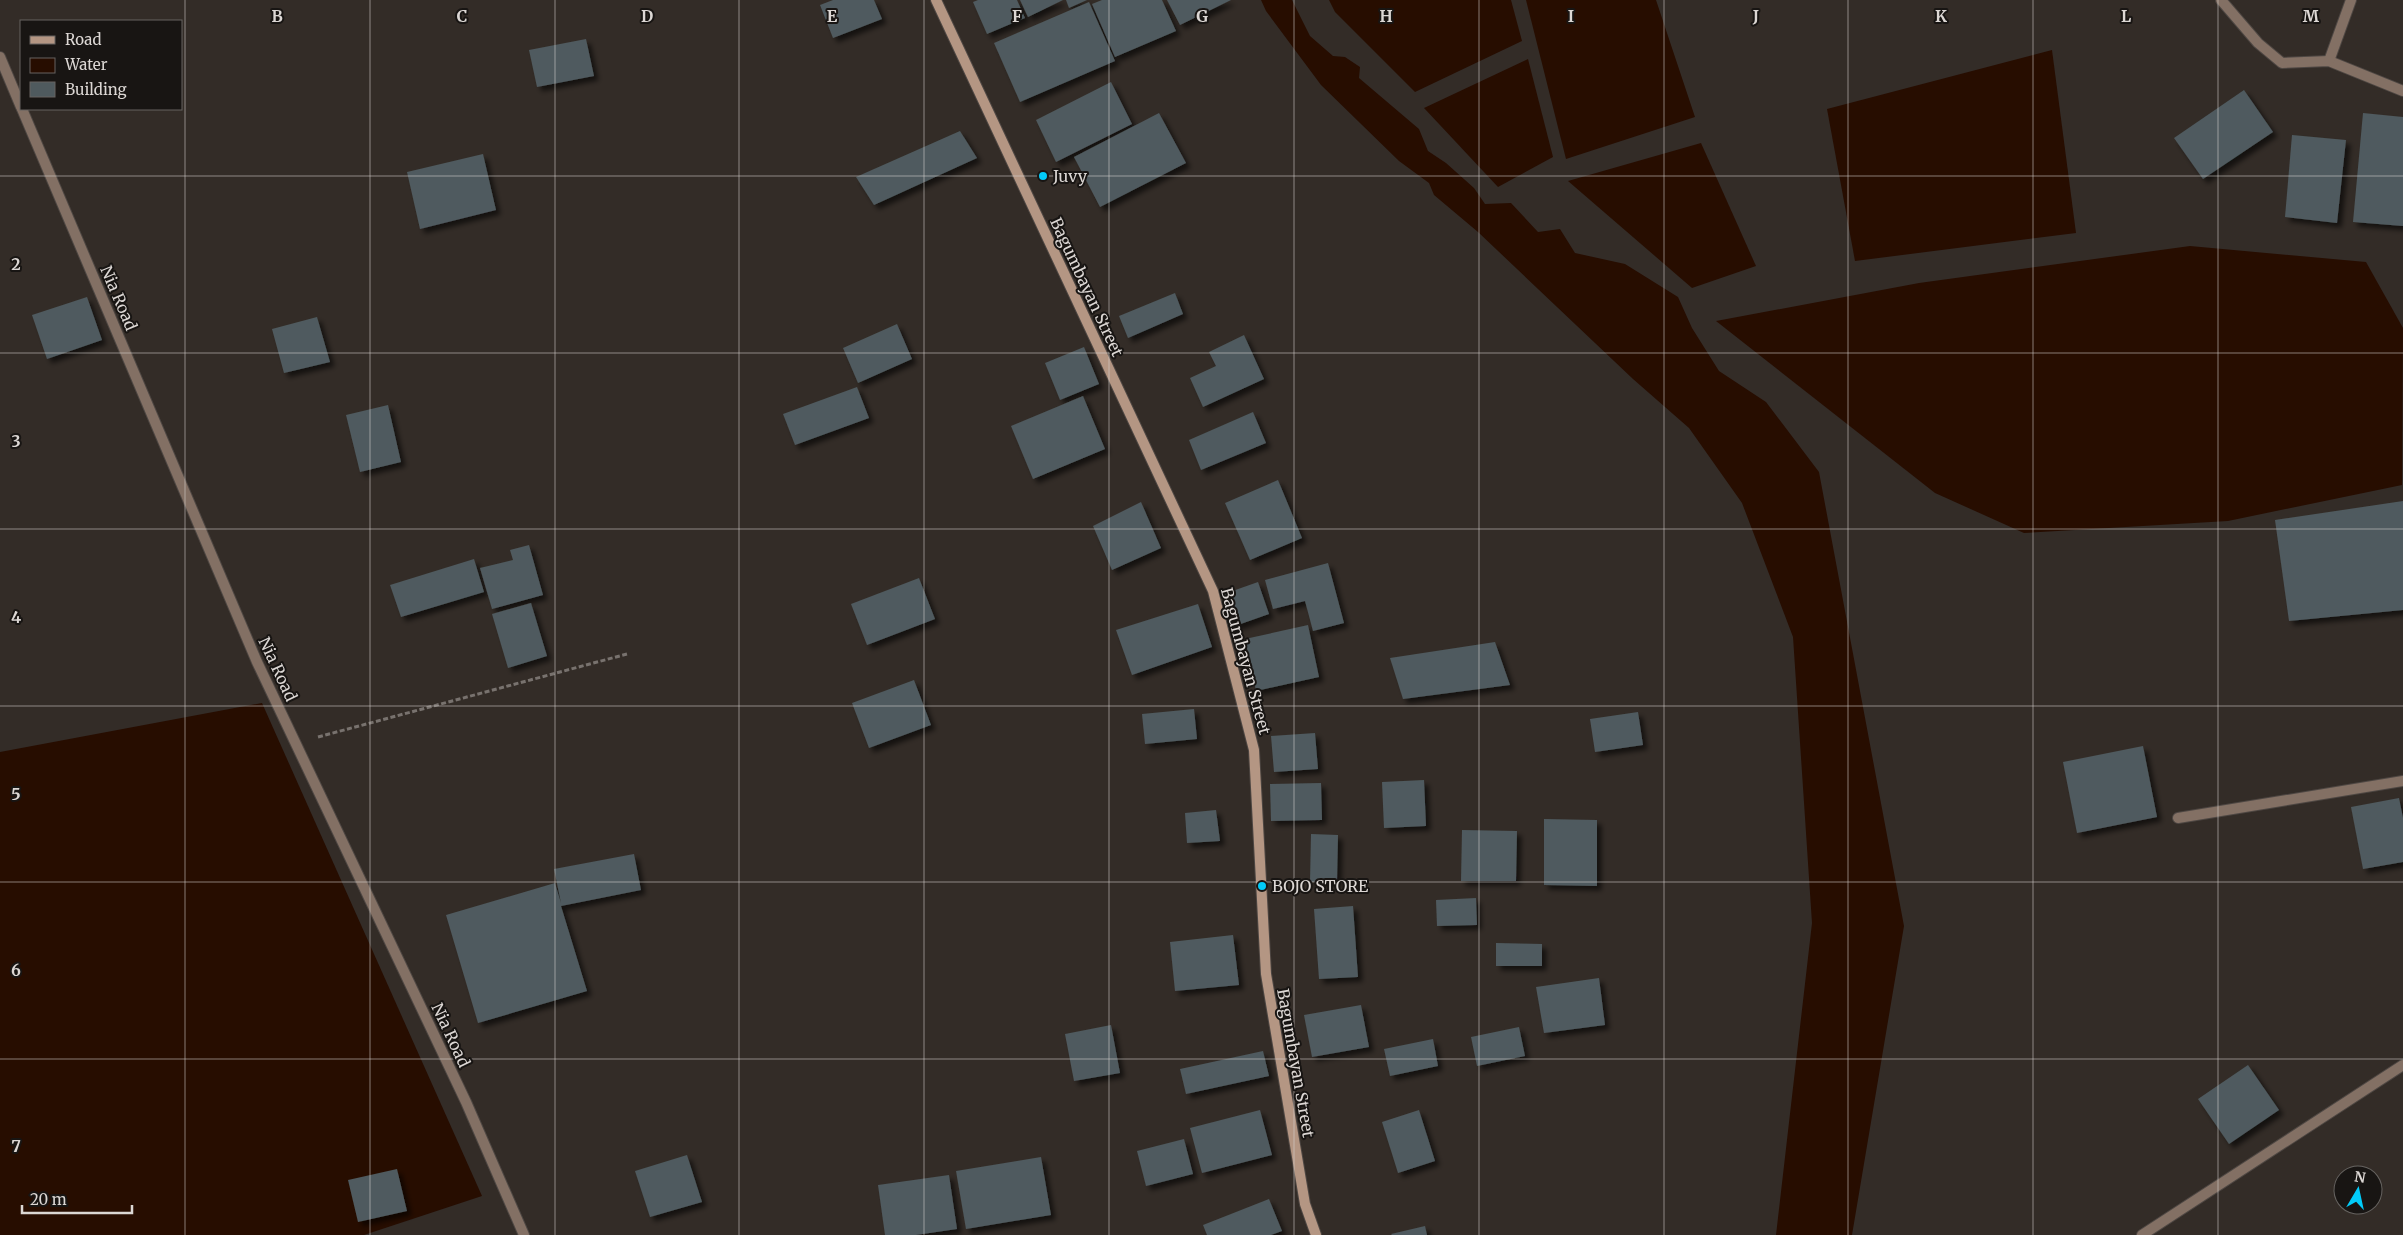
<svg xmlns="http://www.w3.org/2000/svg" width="2403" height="1235" viewBox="0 0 2403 1235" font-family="Merriweather,serif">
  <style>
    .water { fill: #270d00 }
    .building { fill: #4f5a5e; filter: url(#shadow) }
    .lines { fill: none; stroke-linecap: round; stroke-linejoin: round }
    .minor-casing { stroke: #4e4743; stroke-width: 12 }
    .tertiary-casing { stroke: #4e4743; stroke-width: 12 }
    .secondary-casing { stroke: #4e4743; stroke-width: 12 }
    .path { stroke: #78726e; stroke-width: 3; stroke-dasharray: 5 2.5; stroke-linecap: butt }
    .minor { stroke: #837064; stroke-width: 10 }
    .tertiary { stroke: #837064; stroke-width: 10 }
    .secondary { stroke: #b49683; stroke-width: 10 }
    .grid { fill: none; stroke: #dcd7d4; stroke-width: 1; stroke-opacity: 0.55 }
    .poi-dot { fill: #02cbf9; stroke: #181513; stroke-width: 2 }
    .labels { text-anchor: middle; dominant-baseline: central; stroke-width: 4; stroke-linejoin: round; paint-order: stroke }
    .poi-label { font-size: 16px; fill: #dcd7d4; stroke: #181513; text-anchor: start }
    .street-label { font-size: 16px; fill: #dcd7d4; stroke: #181513 }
    .grid-label { font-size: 16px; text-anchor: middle; font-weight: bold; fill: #dcd7d4; stroke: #181513; stroke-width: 4; stroke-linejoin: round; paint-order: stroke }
  </style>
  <defs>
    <filter id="shadow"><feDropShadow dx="4.5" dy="4.5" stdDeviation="2.5" flood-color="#0009"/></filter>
  </defs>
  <rect width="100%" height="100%" fill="#332c27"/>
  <g class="water">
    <polygon points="1261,0 1292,0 1310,36 1333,56 1345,57 1360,67 1359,78 1419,129 1428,151 1446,163 1474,188 1485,204 1511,203 1538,232 1560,229 1575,253 1625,264 1678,297 1692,328 1719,371 1766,402 1819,472 1904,926 1852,1235 1776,1235 1812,923 1793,637 1742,503 1689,428 1633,379 1478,232 1434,195 1429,183 1399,161 1321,85 1266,11"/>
    <polygon points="1329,0 1511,0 1522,41 1415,92 1335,12"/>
    <polygon points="1526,0 1656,0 1695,117 1566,159"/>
    <polygon points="2052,50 2076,233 1855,261 1827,109"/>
    <polygon points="1528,59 1553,157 1498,187 1424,108"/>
    <polygon points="1701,143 1756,266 1692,288 1568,181"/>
    <polygon points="2190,246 2366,262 2403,328 2402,485 2228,521 2024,533 1935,493 1716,321 1919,283"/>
    <polygon points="262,703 482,1196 364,1235 0,1235 0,752"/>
  </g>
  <g class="building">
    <polygon points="833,0 874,0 882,19 833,38 820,5"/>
    <polygon points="978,0 1017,0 1025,18 987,34 973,2"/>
    <polygon points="1020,0 1063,0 1028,17"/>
    <polygon points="1066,0 1087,0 1069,8"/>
    <polygon points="1102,0 1162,0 1176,31 1115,57 1092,4"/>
    <polygon points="1167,0 1231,0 1180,25"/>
    <polygon points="1089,2 1115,61 1020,102 994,43"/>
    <polygon points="586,39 594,76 537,87 529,50"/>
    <polygon points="1111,82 1132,124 1056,162 1036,120"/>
    <polygon points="2244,90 2273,132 2203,179 2174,138"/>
    <polygon points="1159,113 1186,163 1100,207 1074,157"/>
    <polygon points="2363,113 2403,117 2403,226 2353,222"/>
    <polygon points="960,131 977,158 874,205 856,177"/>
    <polygon points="2292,135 2346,140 2337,223 2285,217"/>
    <polygon points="483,154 496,210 420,229 407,172"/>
    <polygon points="1175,293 1183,314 1128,338 1119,316"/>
    <polygon points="87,297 102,340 47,359 32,315"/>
    <polygon points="317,317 330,362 284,373 272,329"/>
    <polygon points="897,324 912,359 858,383 843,348"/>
    <polygon points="1244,335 1264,379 1203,407 1190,378 1216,366 1209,352"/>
    <polygon points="1084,347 1099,384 1060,400 1045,363"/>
    <polygon points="857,387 869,418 795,445 783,414"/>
    <polygon points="1083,396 1105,449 1033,479 1011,426"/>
    <polygon points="388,405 401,462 360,472 346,415"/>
    <polygon points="1253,412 1266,443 1201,470 1189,440"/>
    <polygon points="1278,480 1302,538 1250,560 1225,503"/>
    <polygon points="2403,501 2403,610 2289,621 2275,520"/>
    <polygon points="1141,502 1161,548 1112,570 1093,526"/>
    <polygon points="529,545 543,595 492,609 480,568 513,560 510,550"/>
    <polygon points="474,559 484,592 401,617 390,585"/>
    <polygon points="1328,563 1344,623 1313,631 1305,601 1273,609 1265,580"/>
    <polygon points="919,578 935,619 867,645 851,604"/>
    <polygon points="1258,582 1269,614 1235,626 1224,594"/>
    <polygon points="531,603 547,656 508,668 492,614"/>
    <polygon points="1198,604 1212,647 1132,675 1116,630"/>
    <polygon points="1308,625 1319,677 1256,691 1245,639"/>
    <polygon points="1495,642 1510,685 1403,699 1390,658"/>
    <polygon points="914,680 931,725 869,748 852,703"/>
    <polygon points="1194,709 1197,739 1145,744 1142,714"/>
    <polygon points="1638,712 1643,745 1595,752 1590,719"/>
    <polygon points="1315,733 1318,769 1274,772 1271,736"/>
    <polygon points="2143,746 2157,817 2077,833 2063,762"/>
    <polygon points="1424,780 1426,826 1384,828 1382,782"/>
    <polygon points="1321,783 1322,820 1271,821 1270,784"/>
    <polygon points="2399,798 2403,818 2403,862 2363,869 2351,807"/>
    <polygon points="1216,810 1220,841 1187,843 1185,813"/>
    <polygon points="1544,819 1597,820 1597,886 1544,885"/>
    <polygon points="1462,830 1517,831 1516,881 1461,881"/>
    <polygon points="1311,834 1338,835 1337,882 1310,882"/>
    <polygon points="634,854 641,890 561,906 587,991 478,1023 446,915 555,883 561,903 554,869"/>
    <polygon points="1476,898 1477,925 1437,926 1436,900"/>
    <polygon points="1353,906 1358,977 1319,979 1314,909"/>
    <polygon points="1233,935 1239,985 1175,991 1170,942"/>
    <polygon points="1496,943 1542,944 1542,966 1496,966"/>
    <polygon points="1599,978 1605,1025 1544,1033 1536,987"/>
    <polygon points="1361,1005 1369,1047 1312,1057 1304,1015"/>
    <polygon points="1111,1025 1120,1073 1074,1081 1065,1034"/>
    <polygon points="1519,1027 1525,1056 1477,1066 1471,1037"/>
    <polygon points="1433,1039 1438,1066 1390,1076 1384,1049"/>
    <polygon points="1263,1051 1269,1076 1186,1094 1180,1069"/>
    <polygon points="2248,1065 2279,1110 2229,1144 2198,1099"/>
    <polygon points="1260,1110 1272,1155 1202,1173 1190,1128"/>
    <polygon points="1419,1110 1435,1161 1398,1173 1382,1122"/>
    <polygon points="1184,1139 1193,1174 1146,1186 1137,1151"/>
    <polygon points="687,1155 702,1202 650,1217 635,1171"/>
    <polygon points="1041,1157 1051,1215 966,1229 956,1171"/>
    <polygon points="397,1169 407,1211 358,1222 348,1180"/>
    <polygon points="949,1175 957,1229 916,1235 885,1235 878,1185"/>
    <polygon points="1269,1199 1282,1231 1271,1235 1207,1235 1203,1225"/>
    <polygon points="1425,1226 1427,1235 1392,1235 1391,1234"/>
  </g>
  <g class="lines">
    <g class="minor-casing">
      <g id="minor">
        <polyline points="2221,0 2258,43 2282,63 2329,61 2403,91"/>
        <polyline points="2329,61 2351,0"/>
        <polyline points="2178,818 2403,781"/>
        <polyline points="2142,1235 2403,1065"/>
      </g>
    </g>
    <g class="tertiary-casing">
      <g id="tertiary">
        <polyline points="0,57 21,107"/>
        <polyline points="22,109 257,662 466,1102 524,1235"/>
      </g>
    </g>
    <g class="secondary-casing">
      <polyline id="secondary" points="936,0 1213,591 1254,750 1266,974 1305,1204 1316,1235"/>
    </g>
    <polyline class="path" points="318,737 627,654"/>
    <use href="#minor" class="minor"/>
    <use href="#tertiary" class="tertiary"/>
    <use href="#secondary" class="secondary"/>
  </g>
  <path class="grid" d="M185,0V1235M370,0V1235M555,0V1235M739,0V1235M924,0V1235M1109,0V1235M1294,0V1235M1479,0V1235M1664,0V1235M1848,0V1235M2033,0V1235M2218,0V1235M0,176H2403M0,353H2403M0,529H2403M0,706H2403M0,882H2403M0,1059H2403"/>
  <g class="poi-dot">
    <circle cx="1043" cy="176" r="5"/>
    <circle cx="1262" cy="886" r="5"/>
  </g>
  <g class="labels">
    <g class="poi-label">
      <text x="1053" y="176">Juvy</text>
      <text x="1272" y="886">BOJO STORE</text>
    </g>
    <g class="street-label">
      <text transform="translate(1087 287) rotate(65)">Bagumbayan Street</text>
      <text transform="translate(119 298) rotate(67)">Nia Road</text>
      <text transform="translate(1246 661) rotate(75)">Bagumbayan Street</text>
      <text transform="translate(278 669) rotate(65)">Nia Road</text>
      <text transform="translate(451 1035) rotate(65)">Nia Road</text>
      <text transform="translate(1296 1063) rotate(80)">Bagumbayan Street</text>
    </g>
  </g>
  <g class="grid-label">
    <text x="277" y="22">B</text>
    <text x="462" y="22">C</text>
    <text x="647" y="22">D</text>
    <text x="832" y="22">E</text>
    <text x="1017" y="22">F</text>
    <text x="1202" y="22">G</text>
    <text x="1386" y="22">H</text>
    <text x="1571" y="22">I</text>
    <text x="1756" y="22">J</text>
    <text x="1941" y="22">K</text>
    <text x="2126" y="22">L</text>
    <text x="2311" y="22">M</text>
    <text x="16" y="270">2</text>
    <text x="16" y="447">3</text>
    <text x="16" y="623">4</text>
    <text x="16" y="800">5</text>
    <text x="16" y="976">6</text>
    <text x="16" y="1152">7</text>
  </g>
  <rect x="20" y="20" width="162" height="90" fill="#181513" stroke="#666360"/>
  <rect x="30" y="36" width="25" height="8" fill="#b49683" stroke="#666360"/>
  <text x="65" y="45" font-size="15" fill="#dcd7d4">Road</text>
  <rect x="30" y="58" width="25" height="15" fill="#270d00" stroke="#666360"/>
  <text x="65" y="70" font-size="15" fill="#dcd7d4">Water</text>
  <rect x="30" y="82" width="25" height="15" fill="#4f5a5e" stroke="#666360"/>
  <text x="65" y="95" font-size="15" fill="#dcd7d4">Building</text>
  <g transform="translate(2358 1190) rotate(9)"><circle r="24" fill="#181513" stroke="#666360"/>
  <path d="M0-4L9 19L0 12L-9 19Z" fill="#02cbf9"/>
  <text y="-8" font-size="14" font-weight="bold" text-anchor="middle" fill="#dcd7d4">N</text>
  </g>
  <path d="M22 1205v8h110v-8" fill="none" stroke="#dcd7d4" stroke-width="2.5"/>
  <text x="30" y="1205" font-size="15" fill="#dcd7d4" stroke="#181513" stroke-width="4" paint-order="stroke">20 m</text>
</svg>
